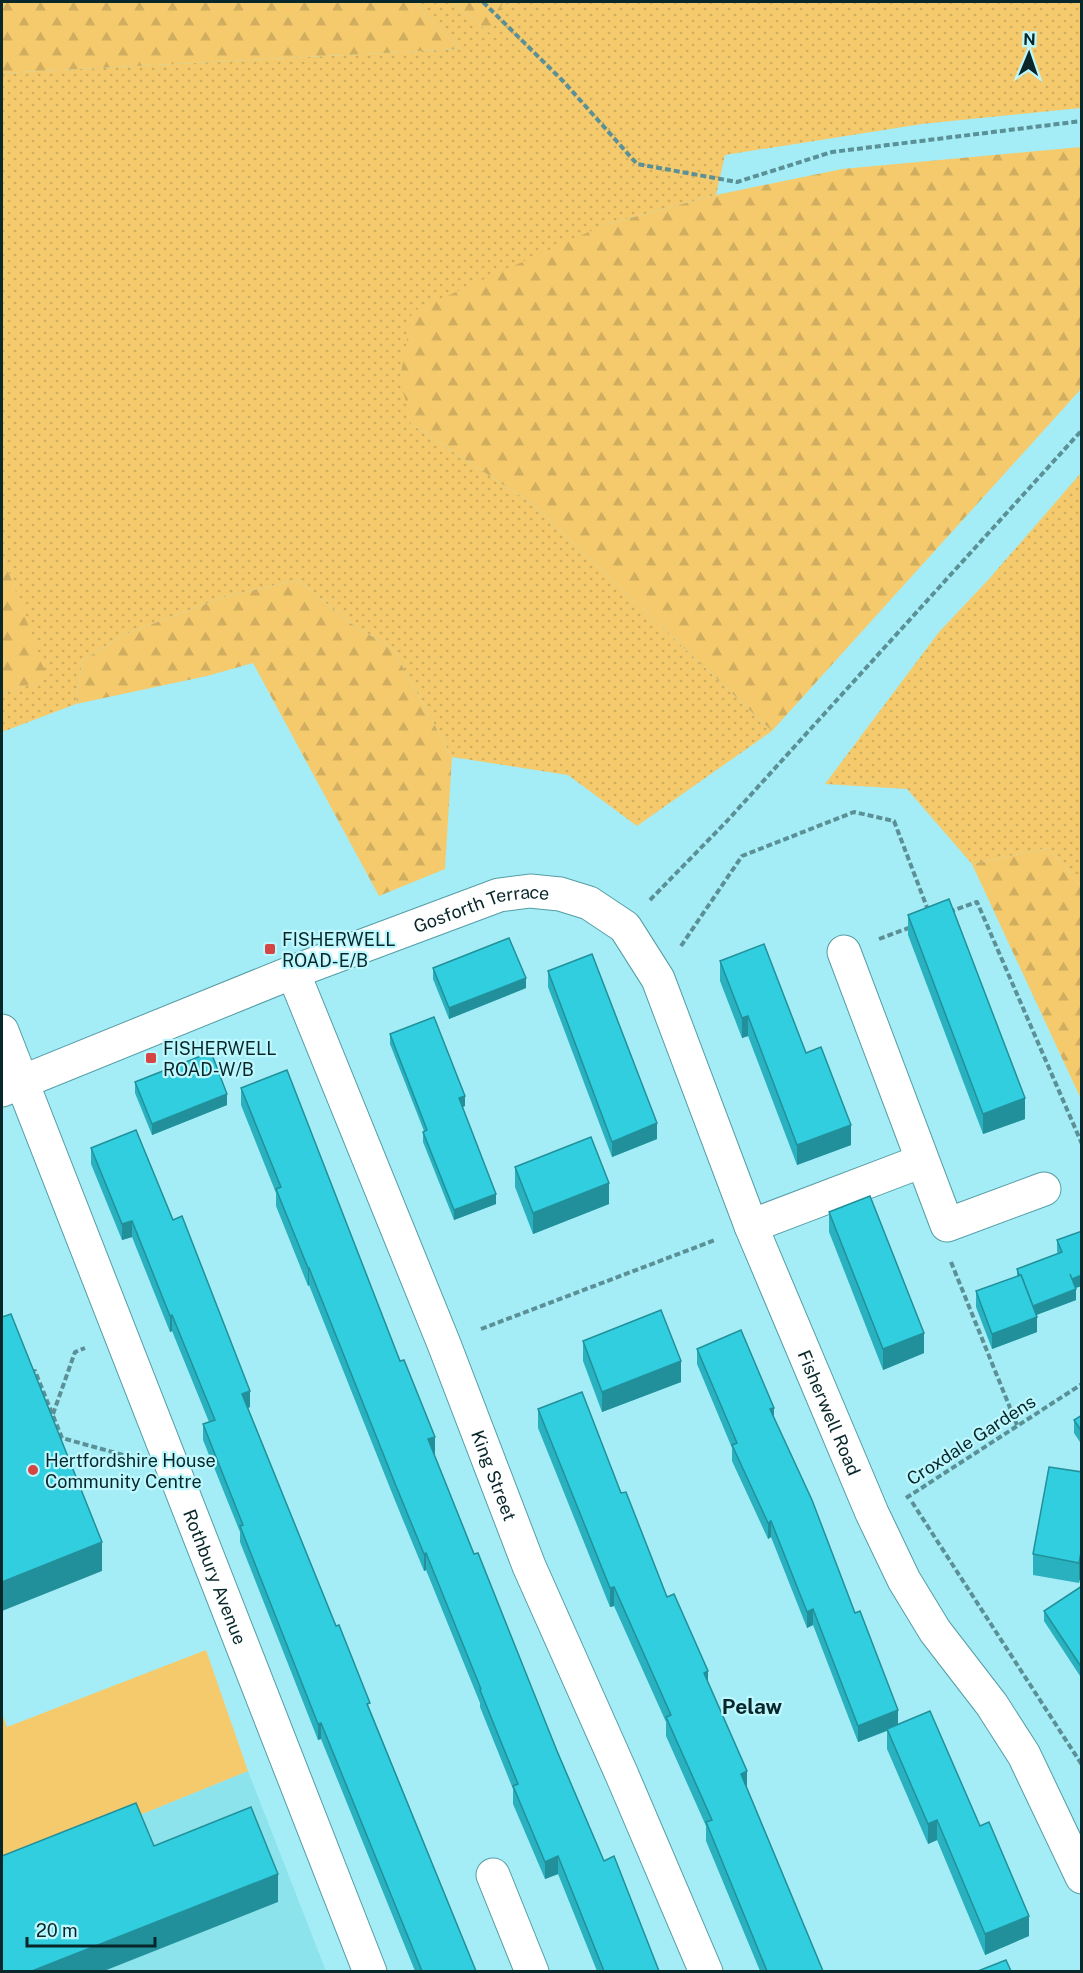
<svg xmlns="http://www.w3.org/2000/svg" width="1083" height="1973" viewBox="0 0 1083 1973" font-family="'Public Sans',sans-serif">
  <style>
    .built { fill: #8de3ec }
    .grass { fill: url(#grass-dots) }
    .forest { fill: url(#forest-firs) }
    .garden { fill: #f5ca6d }
    .lines { fill: none; stroke-linecap: round; stroke-linejoin: round }
    .minor-casing { stroke: #559da5; stroke-width: 35 }
    .path { stroke: #5a9096; stroke-width: 4; stroke-dasharray: 6 3; stroke-linecap: butt }
    .minor { stroke: #fff; stroke-width: 33 }
    .wall { fill: #29b1bf }
    .shaded-wall { fill: #22909b }
    .building { fill: #30cede; stroke: #22909b; stroke-width: 1.5 }
    .poi-dot { fill: #d44543; stroke: #bef8ff; stroke-width: 2 }
    .labels { text-anchor: middle; dominant-baseline: central; stroke-width: 4.5; stroke-linejoin: round; paint-order: stroke }
    .street-label { font-size: 18px; fill: #07272a; stroke: #bef8ff }
    .poi-label { font-size: 18px; fill: #07272a; stroke: #bef8ff; text-anchor: start }
    .quarter-label { font-size: 21px; font-weight: bold; fill: #07272a; stroke: #bef8ff }
  </style>
  <defs>
    <pattern id="grass-dots" width="8" height="8" patternUnits="userSpaceOnUse" patternTransform="scale(1.5)"><rect width="8" height="8" fill="#f5ca6d"/><path d="M2 2h.1M6 6h.1" fill="none" stroke="#d1ae5f" stroke-width="1.8" stroke-linecap="round"/></pattern>
    <pattern id="forest-firs" width="22" height="20" patternUnits="userSpaceOnUse" patternTransform="scale(1.5)"><rect width="22" height="20" fill="#f5ca6d"/><path d="M5 1l3.5 6h-7zM16 11l3.5 6h-7z" fill="#d1ae5f"/></pattern>
  </defs>
  <rect width="100%" height="100%" fill="#a4edf6"/>
  <polygon class="built" points="248,1771 326,1971 2,1972 2,1871"/>
  <g class="grass">
    <polygon points="413,2 452,2 490,33 503,2 1081,2 1081,108 922,124 725,155 716,195 604,225 411,424 531,503 772,731 637,826 568,775 452,757 393,649 350,623 298,580 224,597 123,635 82,661 76,704 2,732 2,693 47,679 2,554 2,73 460,49"/>
    <polygon points="1081,473 1081,886 1048,848 972,864 907,789 825,784 939,632 989,579"/>
  </g>
  <g class="forest">
    <polygon points="2,2 413,2 460,49 2,73"/>
    <polygon points="452,2 503,2 491,34"/>
    <polygon points="1081,147 1081,389 772,731 531,503 411,424 400,378 412,312 604,225 716,195 842,169"/>
    <polygon points="2,554 48,679 2,693"/>
    <polygon points="298,580 350,623 393,649 452,757 445,869 379,896 253,663 207,676 76,704 82,661 123,635 224,597"/>
    <polygon points="1048,848 1081,886 1081,1099 972,864"/>
  </g>
  <polygon class="garden" points="206,1650 248,1771 2,1871 2,1713 7,1727"/>
  <g class="lines">
    <g class="minor-casing">
      <g id="minor">
        <polyline points="844,952 947,1225 1044,1189"/>
        <path id="s1" d="M293,972L444,1344L529,1566L622,1775L706,1972"/>
        <path id="s2" d="M2,1031L370,1972"/>
        <path id="s3" d="M2,1090L293,972L499,895L530,891L560,894L589,903L625,927L658,979L751,1226L872,1513L904,1580L935,1631L992,1705L1024,1755L1082,1877"/>
        <polyline points="751,1226 922,1161"/>
        <polyline points="493,1875 532,1972"/>
      </g>
    </g>
    <g class="path">
      <polyline points="483,2 564,82 637,164 737,182 832,152 1082,121"/>
      <polyline points="650,900 727,821 1082,430"/>
      <polyline points="949,912 977,902 1082,1144"/>
      <polyline points="879,939 911,927"/>
      <polyline points="681,946 742,856 854,812 894,821 928,910"/>
      <polyline points="951,1262 1017,1425"/>
      <polyline points="481,1329 715,1240"/>
      <polyline points="30,1373 35,1371 62,1438 127,1456"/>
      <polyline points="53,1414 75,1352 85,1348"/>
      <polyline points="906,1498 1082,1384"/>
      <polyline points="912,1502 1082,1765"/>
    </g>
    <use href="#minor" class="minor"/>
  </g>
  <g class="wall">
    <polygon points="908,915 1025,1119 983,1134 908,935"/>
    <polygon points="720,961 806,1053 851,1145 797,1165 748,1036 742,1038 720,981"/>
    <polygon points="433,968 526,988 449,1019 433,979"/>
    <polygon points="548,971 657,1139 612,1157 548,987"/>
    <polygon points="390,1034 465,1106 462,1107 496,1204 454,1220 423,1142 423,1132 424,1131 390,1044"/>
    <polygon points="135,1082 227,1105 152,1135 135,1093"/>
    <polygon points="241,1088 435,1454 434,1455 474,1554 604,1861 659,1971 597,1971 558,1874 545,1879 513,1804 513,1789 480,1707 480,1703 426,1570 424,1571 396,1503 309,1285 308,1286 276,1206 276,1193 241,1105"/>
    <polygon points="91,1148 250,1407 248,1408 476,1971 415,1971 321,1739 318,1740 240,1542 240,1532 203,1440 203,1424 209,1422 172,1331 170,1332 132,1237 122,1240 91,1164"/>
    <polygon points="515,1167 609,1204 533,1234 515,1187"/>
    <polygon points="829,1212 924,1353 883,1370 829,1232"/>
    <polygon points="1082,1231 1082,1286 1075,1288 1076,1300 1036,1315 1037,1332 992,1349 976,1307 976,1291 1017,1276 1017,1269 1058,1254 1057,1251 1057,1240"/>
    <polygon points="583,1341 681,1382 602,1412 583,1361"/>
    <polygon points="697,1349 774,1417 898,1724 1029,1936 985,1955 937,1840 928,1844 887,1749 887,1731 858,1742 813,1625 807,1628 771,1537 768,1539 732,1461 732,1448 697,1364"/>
    <polygon points="538,1409 621,1493 667,1597 708,1683 747,1789 823,1971 760,1971 706,1841 706,1826 666,1736 666,1722 614,1606 610,1607 538,1428"/>
    <polygon points="1082,1415 1082,1445 1074,1433 1074,1420"/>
    <polygon points="1082,1472 1082,1568 1079,1583 1033,1575 1033,1554"/>
    <polygon points="1082,1586 1082,1679 1044,1621 1044,1611"/>
  </g>
  <g class="shaded-wall">
    <polygon points="526,978 526,988 449,1019 449,1008"/>
    <polygon points="748,1016 748,1036 742,1038 742,1018"/>
    <polygon points="227,1094 227,1105 152,1135 152,1124"/>
    <polygon points="465,1096 465,1106 459,1109 459,1098"/>
    <polygon points="1025,1098 1025,1119 983,1134 983,1114"/>
    <polygon points="657,1123 657,1139 612,1157 612,1142"/>
    <polygon points="851,1125 851,1145 797,1165 797,1145"/>
    <polygon points="609,1183 609,1204 533,1234 533,1213"/>
    <polygon points="496,1194 496,1204 454,1220 454,1210"/>
    <polygon points="132,1221 132,1237 122,1240 122,1224"/>
    <polygon points="308,1268 309,1268 309,1285 308,1286"/>
    <polygon points="1082,1275 1082,1286 1072,1289 1072,1279"/>
    <polygon points="1076,1289 1076,1300 1031,1317 1031,1306"/>
    <polygon points="172,1315 172,1331 170,1332 170,1316"/>
    <polygon points="1037,1317 1037,1332 992,1349 992,1334"/>
    <polygon points="924,1333 924,1353 883,1370 883,1349"/>
    <polygon points="681,1361 681,1382 602,1412 602,1392"/>
    <polygon points="250,1391 250,1407 242,1410 242,1394"/>
    <polygon points="774,1408 774,1424 770,1409"/>
    <polygon points="435,1437 435,1454 428,1457 428,1439"/>
    <polygon points="771,1521 771,1537 768,1539 768,1523"/>
    <polygon points="102,1542 102,1571 2,1611 2,1582"/>
    <polygon points="1082,1547 1082,1568 1079,1583 1079,1563"/>
    <polygon points="426,1553 426,1570 424,1571 424,1554"/>
    <polygon points="614,1587 614,1606 610,1607 610,1588"/>
    <polygon points="813,1609 813,1625 807,1628 807,1612"/>
    <polygon points="708,1671 708,1690 704,1673"/>
    <polygon points="898,1710 898,1726 858,1742 858,1726"/>
    <polygon points="321,1723 321,1739 318,1740 318,1724"/>
    <polygon points="747,1771 747,1790 741,1774"/>
    <polygon points="937,1820 937,1840 928,1844 928,1824"/>
    <polygon points="558,1856 558,1874 545,1879 545,1862"/>
    <polygon points="278,1874 278,1902 104,1971 32,1971"/>
    <polygon points="1029,1916 1029,1936 985,1955 985,1934"/>
  </g>
  <g class="building">
    <polygon points="949,899 1025,1098 983,1114 908,915"/>
    <polygon points="509,938 526,978 449,1008 433,968"/>
    <polygon points="764,944 806,1053 821,1047 851,1125 797,1145 748,1016 742,1018 720,961"/>
    <polygon points="592,954 657,1123 612,1142 548,971"/>
    <polygon points="434,1017 465,1096 459,1098 496,1194 454,1210 423,1132 427,1130 390,1034"/>
    <polygon points="211,1052 227,1094 152,1124 135,1082"/>
    <polygon points="287,1070 400,1361 404,1360 435,1437 428,1439 474,1554 478,1553 557,1751 604,1861 614,1856 659,1971 604,1971 558,1856 545,1862 513,1786 518,1784 480,1690 481,1689 426,1553 424,1554 396,1486 309,1268 308,1268 276,1189 281,1187 241,1088"/>
    <polygon points="136,1130 173,1220 182,1216 250,1391 242,1394 336,1626 339,1625 370,1703 367,1704 476,1971 422,1971 321,1723 318,1724 240,1526 243,1525 203,1424 215,1420 172,1315 170,1316 132,1221 122,1224 91,1148"/>
    <polygon points="591,1137 609,1183 533,1213 515,1167"/>
    <polygon points="870,1196 924,1333 883,1349 829,1212"/>
    <polygon points="1082,1231 1082,1275 1072,1279 1070,1274 1076,1289 1033,1306 1021,1275 1019,1275 1017,1269 1062,1252 1057,1240"/>
    <polygon points="1021,1275 1037,1317 992,1334 976,1291"/>
    <polygon points="661,1310 681,1361 602,1392 583,1341"/>
    <polygon points="11,1314 102,1542 2,1582 2,1317"/>
    <polygon points="741,1330 774,1408 770,1409 812,1500 855,1613 860,1611 898,1710 858,1726 813,1609 807,1612 771,1521 768,1523 732,1445 737,1443 697,1349"/>
    <polygon points="582,1392 621,1493 626,1492 667,1597 674,1594 708,1671 704,1673 747,1771 741,1774 823,1971 767,1971 706,1822 712,1820 666,1717 671,1715 614,1587 610,1588 538,1409"/>
    <polygon points="1082,1415 1082,1432 1074,1420"/>
    <polygon points="1049,1467 1082,1472 1082,1547 1079,1563 1033,1554"/>
    <polygon points="1082,1586 1082,1668 1044,1611"/>
    <polygon points="930,1711 980,1826 989,1822 1029,1916 985,1934 937,1820 928,1824 887,1729"/>
    <polygon points="136,1803 154,1846 251,1807 278,1874 32,1971 2,1971 2,1856"/>
    <polygon points="1006,1960 1011,1971 978,1971"/>
  </g>
  <g class="poi-dot">
    <rect x="264" y="943" width="12" height="12" rx="3"/>
    <rect x="145" y="1052" width="12" height="12" rx="3"/>
    <circle cx="33" cy="1470" r="6"/>
  </g>
  <g class="labels">
    <g class="street-label">
      <text stroke="none"><textPath href="#s3" startOffset="514">Gosforth Terrace</textPath></text>
      <text stroke="none"><textPath href="#s3" startOffset="1197">Fisherwell Road</textPath></text>
      <text transform="translate(971 1440) rotate(-33)">Croxdale Gardens</text>
      <text stroke="none"><textPath href="#s1" startOffset="542">King Street</textPath></text>
      <text stroke="none"><textPath href="#s2" startOffset="586">Rothbury Avenue</textPath></text>
    </g>
    <g class="poi-label">
      <text x="282" y="939">FISHERWELL<tspan x="282" dy="21">ROAD-E/B</tspan></text>
      <text x="163" y="1048">FISHERWELL<tspan x="163" dy="21">ROAD-W/B</tspan></text>
      <text x="45" y="1460">Hertfordshire House<tspan x="45" dy="21">Community Centre</tspan></text>
    </g>
    <g class="quarter-label">
      <text x="752" y="1706">Pelaw</text>
    </g>
  </g>
  <rect width="1083" height="1973" fill="none" stroke="#07272a" stroke-width="6"/>
  <g transform="translate(1029 54) rotate(2)" stroke="#bef8ff" stroke-width="4.5" paint-order="stroke">
  <path d="M0-4.5L10 22L0 15L-10 22Z" fill="#07272a"/>
  <text y="-9" font-size="16" font-weight="bold" text-anchor="middle" fill="#07272a">N</text>
  </g>
  <path d="M27 1937v9h128v-9" fill="none" stroke="#07272a" stroke-width="3"/>
  <text x="36" y="1937" font-size="18" fill="#07272a" stroke="#bef8ff" stroke-width="4.5" paint-order="stroke">20 m</text>
</svg>
